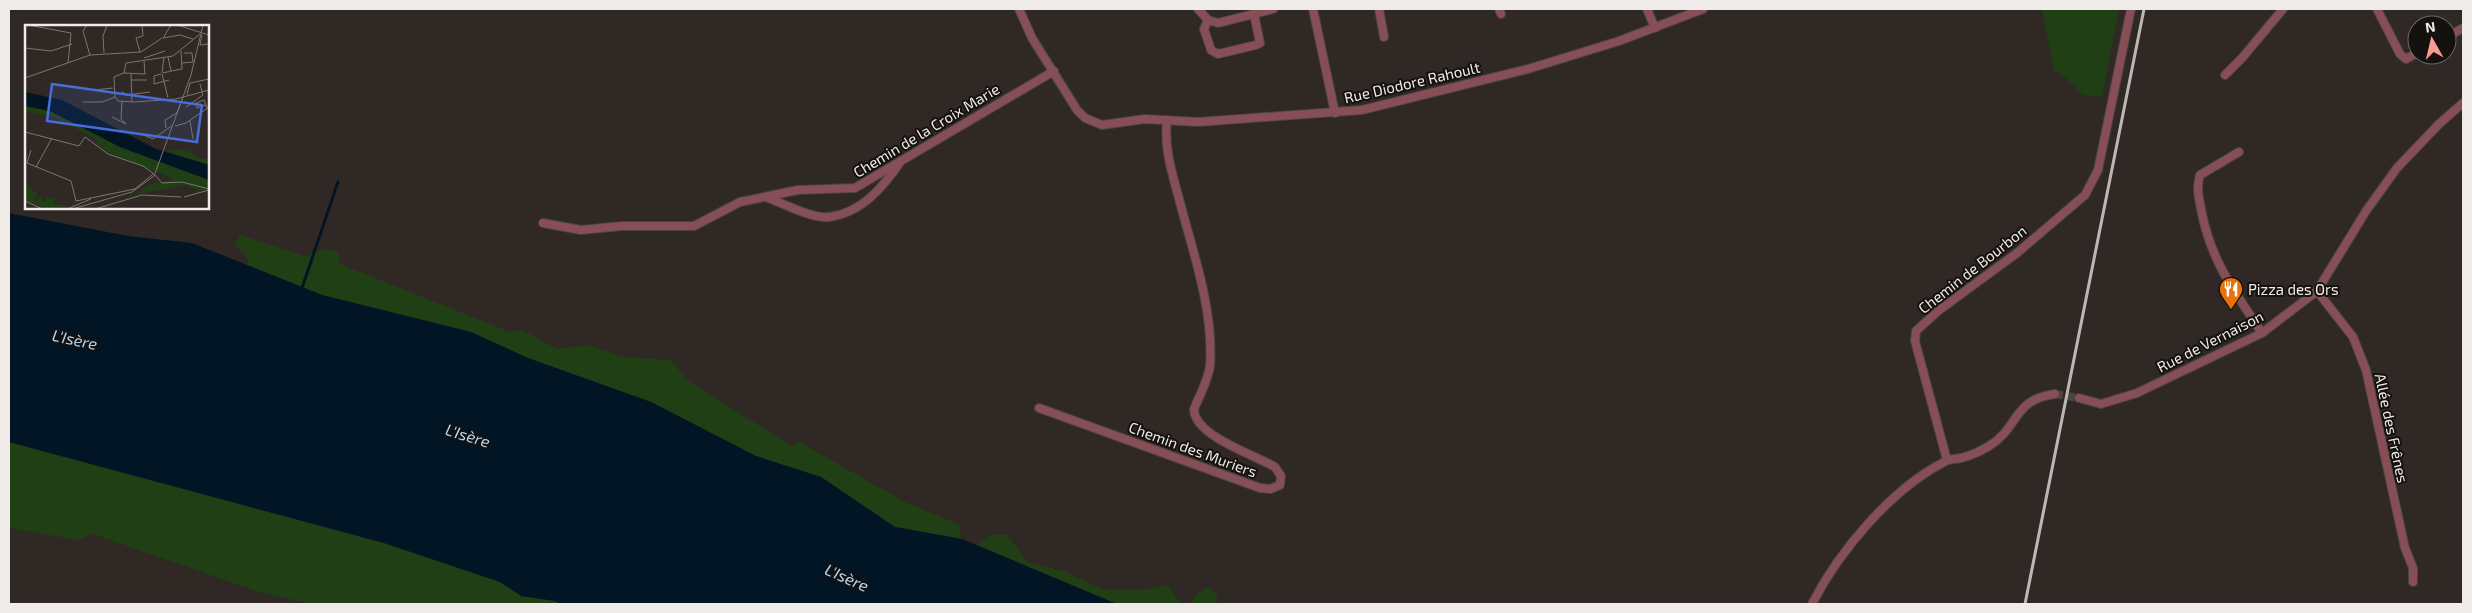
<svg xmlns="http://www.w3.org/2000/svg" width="2472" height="613" viewBox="0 0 2472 613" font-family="'Exo 2',sans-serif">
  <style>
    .green { fill: #203f15 }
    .water { fill: #021525 }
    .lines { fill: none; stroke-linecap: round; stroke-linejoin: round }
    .stream { stroke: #021525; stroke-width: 3 }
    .minor-tunnel { stroke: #4c4541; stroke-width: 8; stroke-dasharray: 8 4; stroke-linecap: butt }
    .minor-casing { stroke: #4a433f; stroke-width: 10 }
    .minor { stroke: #864e56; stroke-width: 8 }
    .rail { stroke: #bdb8b5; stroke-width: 3 }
    .labels { text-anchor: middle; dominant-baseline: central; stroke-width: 4; stroke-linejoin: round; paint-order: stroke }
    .street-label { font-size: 15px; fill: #efebe8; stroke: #15110f }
    .poi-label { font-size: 15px; fill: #efebe8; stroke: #15110f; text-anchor: start }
    .water-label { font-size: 16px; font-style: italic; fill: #b5d7f5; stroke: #15110f }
    .inset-road { fill: none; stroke: #7c7672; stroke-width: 1 }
    .view { fill: #476ddb; fill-opacity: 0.15; stroke: #476ddb; stroke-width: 2.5 }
    .inset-edge { fill: none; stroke: #efebe8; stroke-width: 2.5 }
  </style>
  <rect width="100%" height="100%" fill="#2f2824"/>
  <g class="green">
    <polygon points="2042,9 2119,9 2102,97 2083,95 2066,78 2054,71"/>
    <polygon points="240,235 304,256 327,249 338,252 340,264 510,332 523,330 557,349 587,345 625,357 671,360 687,380 793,447 799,442 907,503 959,524 962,539 895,527 821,477 756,456 651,402 528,358 471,332 322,295 247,265 249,260 235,244"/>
    <polygon points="9,442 384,543 500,582 521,596 555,601 561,604 312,604 259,592 93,534 78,540 9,528"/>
    <polygon points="991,534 1007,535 1027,562 1064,571 1104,590 1142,590 1168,585 1181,604 1117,604 978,545"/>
    <polygon points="1209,586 1218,597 1215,604 1191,604 1196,594"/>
  </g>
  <polygon class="water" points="9,213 128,236 192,243 322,295 471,332 528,358 651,402 756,456 821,477 895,527 962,539 1117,604 561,604 555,601 521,596 500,582 384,543 9,442"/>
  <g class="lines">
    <polyline class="stream" points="301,291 338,182"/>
    <polyline class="minor-tunnel" points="2055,394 2079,398"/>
    <g class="minor-casing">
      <g id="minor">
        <polyline points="1019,9 1032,38 1077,110 1085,118 1102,125 1145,119 1198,122 1362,110 1528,69 1619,41 1703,9"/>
        <polyline points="1198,9 1208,20 1218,23 1273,9"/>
        <polyline points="1313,9 1335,113"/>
        <polyline points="1379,9 1384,37"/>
        <polyline points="1499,9 1501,14"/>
        <polyline points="1647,9 1655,28"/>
        <polyline points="2377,9 2400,54 2406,59 2417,53"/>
        <polyline points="1208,20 1204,29 1211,50 1218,54 1256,45 1260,43 1254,14"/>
        <polyline points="2447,37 2463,28"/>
        <polyline points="2225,75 2242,58 2283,9"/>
        <path d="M2239,152L2200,175C2196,187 2199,198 2201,209C2211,262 2234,290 2262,333"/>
        <path d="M766,197C782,203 812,219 829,217C862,213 884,186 901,161"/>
        <polyline points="543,223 581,230 622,226 694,226 740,202 798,190 855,188 1054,71"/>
        <polyline points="2317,291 2353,337 2366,370 2405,548 2413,568 2413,582"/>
        <polyline points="2079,398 2101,404 2137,393 2262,333 2317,291 2366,211 2397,168 2439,124 2463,103"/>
        <path d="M1039,408L1260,488L1270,489L1280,485L1281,476L1275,467C1255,455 1194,436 1194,409C1200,395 1208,380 1210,366C1214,308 1192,250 1178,195C1171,170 1164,146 1167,120"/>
        <polyline points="1947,460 1915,341 1916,331 1938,311 2017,253 2085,195 2098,170 2131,9"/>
        <path d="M1812,604C1839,551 1892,488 1946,461C1950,459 1956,459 1961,458C1969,456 1981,451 1989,446C2019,428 2013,399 2055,394"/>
      </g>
    </g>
    <use href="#minor" class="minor"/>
    <polyline class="rail" points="2025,604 2144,9"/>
  </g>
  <defs>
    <g id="restaurant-pin" transform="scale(1.25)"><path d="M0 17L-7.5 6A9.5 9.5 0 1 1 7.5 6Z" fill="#e8710a" stroke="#15110f"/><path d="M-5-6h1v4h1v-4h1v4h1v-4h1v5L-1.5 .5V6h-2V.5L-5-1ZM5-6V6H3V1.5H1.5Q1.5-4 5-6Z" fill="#fff"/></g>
  </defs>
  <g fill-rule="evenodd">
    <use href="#restaurant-pin" x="2231" y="289"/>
  </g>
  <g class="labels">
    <g class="street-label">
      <text transform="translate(1412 82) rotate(-13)">Rue Diodore Rahoult</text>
      <text transform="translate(926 130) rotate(-31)">Chemin de la Croix Marie</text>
      <text transform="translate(1972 269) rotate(-38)">Chemin de Bourbon</text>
      <text transform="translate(2210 341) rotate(-27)">Rue de Vernaison</text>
      <text transform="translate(2392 428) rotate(78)">Allée des Frênes</text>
      <text transform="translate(1193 449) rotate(20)">Chemin des Muriers</text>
    </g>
    <g class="poi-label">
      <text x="2248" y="289">Pizza des Ors</text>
    </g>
    <g class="water-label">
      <text transform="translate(75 339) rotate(12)">L'Isère</text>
      <text transform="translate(468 435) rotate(17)">L'Isère</text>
      <text transform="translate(847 577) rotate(24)">L'Isère</text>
    </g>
  </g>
  <g transform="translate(25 25)">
    <rect width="184" height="184" fill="#2f2824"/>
    <path d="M0,81L25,86L95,122L184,155V163L172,167L174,163L169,164L162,160H157L158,168L156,161L109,170L123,160L149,154L80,126L72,119L71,114L29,92L0,87ZM160,123L172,133L184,134V140L140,126L155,124L161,127ZM0,160L13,169L9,174L11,176L15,172L19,177L22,172L30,173L29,179L43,181L42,183L23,184L0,175Z" fill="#203f15"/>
    <path d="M0,67L37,75L131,124L184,140V155L95,122L25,86L0,81Z" fill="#021525"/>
    <path class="inset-road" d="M3,0L46,8L43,38M62,0L58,6L65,30M152,0L184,10M177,10L175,20L183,19M138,13L155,10L168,14M138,13L146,0M0,23L26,26L47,19M115,27L111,13L118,11L117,0M116,27L137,13M79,28L78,11L82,0M119,33L140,26M157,38L168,37L167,28H159M146,46L157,44L156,26M99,48L101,38L148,31L175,9M99,48L120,49L119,36M137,48L139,32M138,48L146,46L143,32M106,49L107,77M137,49L143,73M0,53L65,30L116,27M106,55H122M129,59V51L136,49M129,59L144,55M69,65L88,63M97,67L101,70L125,67M162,70L165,58L184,54M90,72L93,76L109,77L151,74L184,65M90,72L89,52L99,48M58,77H77L90,72M181,80L172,83L171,78L179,75L182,83M161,82L178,70L175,59M87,92L101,99L96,94L97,76M165,96L168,114M150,101L161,98L184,82M141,103L140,95L152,88L158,72M0,107L54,121L60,112L83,129L118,141L129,149M116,109L128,114L148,100M6,125L2,138L46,156L51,176L110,164L128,149M11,142L27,113M130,150L137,158L157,157L184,164M159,172L184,165M0,176L18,184M42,184L66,174M47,184L107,167L129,151L166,50L178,0M70,184L117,170L156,172"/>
    <path class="view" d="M27,59L177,80L172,117L22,96Z"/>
    <rect width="184" height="184" class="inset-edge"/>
  </g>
  <rect width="2472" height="613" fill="none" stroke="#efebe8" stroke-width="20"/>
  <g transform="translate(2432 40) rotate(352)"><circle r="24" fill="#15110f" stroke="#6c6866"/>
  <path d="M0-4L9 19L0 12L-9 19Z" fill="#f59c93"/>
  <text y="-8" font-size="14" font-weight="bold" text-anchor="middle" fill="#efebe8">N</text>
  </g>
</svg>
